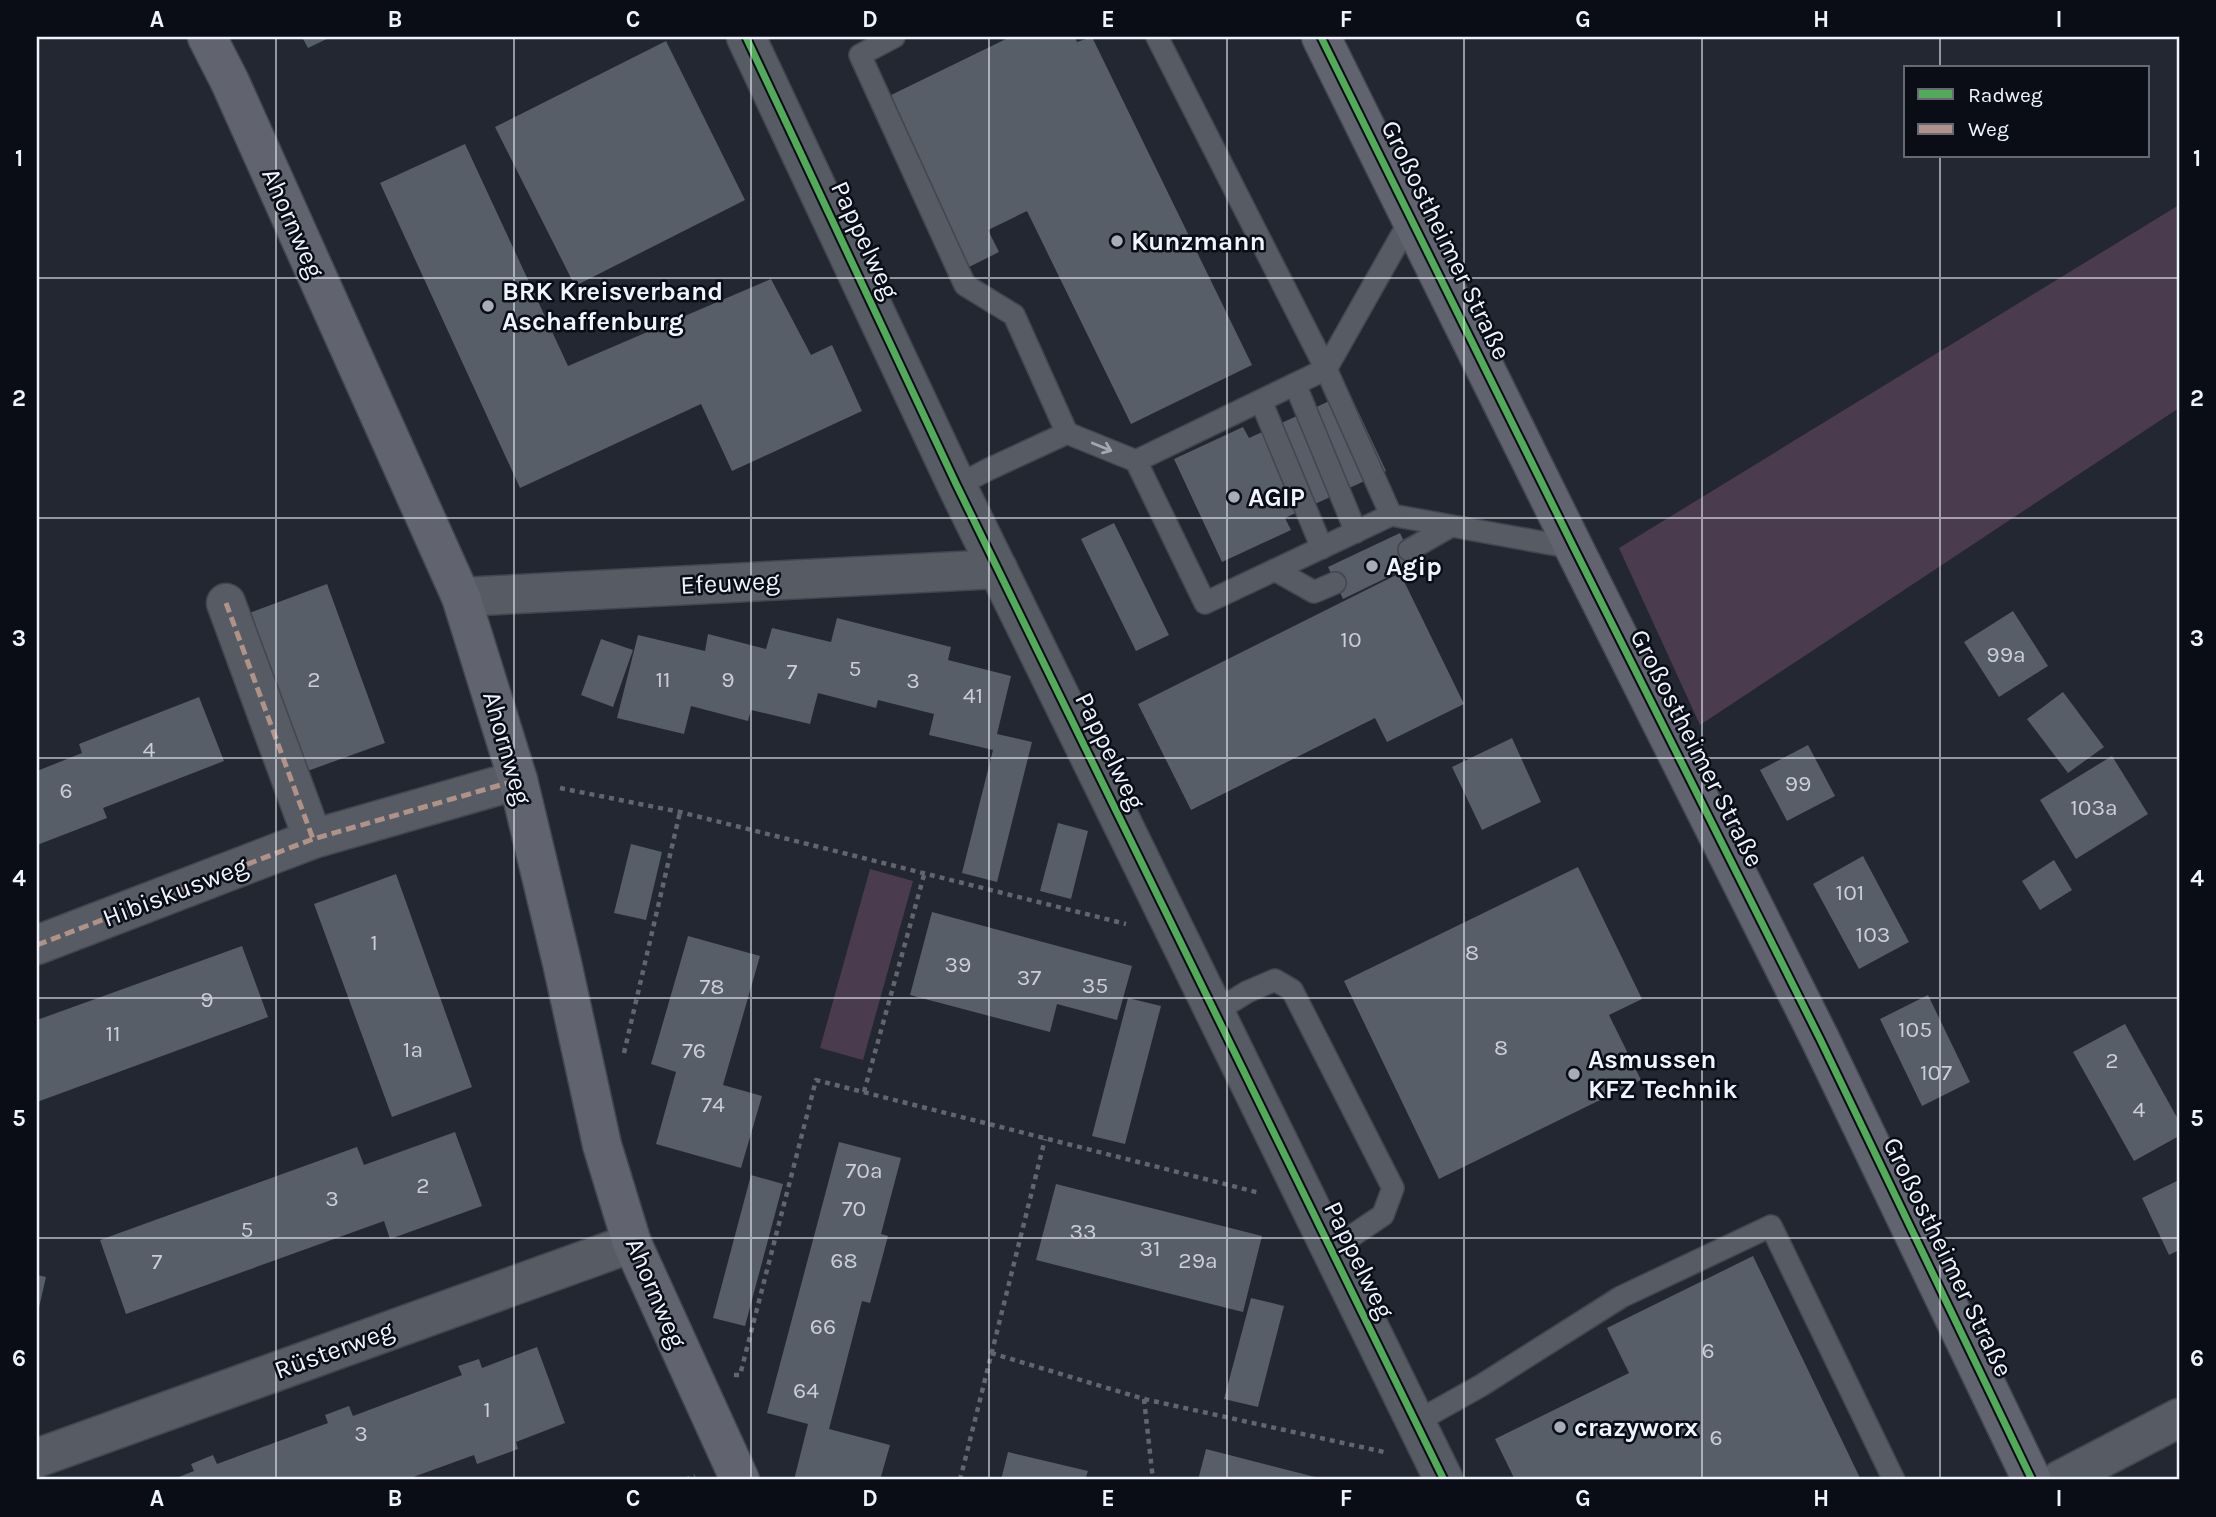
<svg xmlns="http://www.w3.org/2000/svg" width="2216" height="1517" viewBox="0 0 2216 1517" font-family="Karla,sans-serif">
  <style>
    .green { fill: #4b3b4f }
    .building { fill: #575e67 }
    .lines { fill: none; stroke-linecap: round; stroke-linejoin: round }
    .lane-casing { stroke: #42464f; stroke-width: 24 }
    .street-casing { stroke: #42464f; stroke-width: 41 }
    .secondary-casing { stroke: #42464f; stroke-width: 41 }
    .path { stroke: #62656d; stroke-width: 4.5; stroke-dasharray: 5 5; stroke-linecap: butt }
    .lane { stroke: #575b63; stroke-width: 21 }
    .street { stroke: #575b63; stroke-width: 38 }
    .secondary { stroke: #61636e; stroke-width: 38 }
    .quiet { stroke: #af9288; stroke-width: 5; stroke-dasharray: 10 5; stroke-linecap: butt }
    .cycleway-casing { stroke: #0a0d16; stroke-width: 11 }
    .cycleway { stroke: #51ab58; stroke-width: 7 }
    .oneway { stroke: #a3a8b1 }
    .grid { fill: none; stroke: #eff4ff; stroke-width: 2; stroke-opacity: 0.55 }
    .poi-dot { fill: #a8acb7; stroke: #0a0d16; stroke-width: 2.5 }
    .labels { text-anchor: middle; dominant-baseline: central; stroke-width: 5; stroke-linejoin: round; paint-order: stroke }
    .number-label { font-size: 23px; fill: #c9ced9 }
    .street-label { font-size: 26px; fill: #eff4ff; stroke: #0a0d16 }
    .poi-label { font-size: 26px; font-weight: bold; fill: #eff4ff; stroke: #0a0d16; text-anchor: start }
    .neatline { fill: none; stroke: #eff4ff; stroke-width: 2.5 }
    .grid-label { font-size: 23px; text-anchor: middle; font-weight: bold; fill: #eff4ff }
  </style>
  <rect width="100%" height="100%" fill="#232732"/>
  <g class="green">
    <polygon points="2179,205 2179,408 1700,725 1619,548"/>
    <polygon points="870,869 913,881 863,1060 820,1048"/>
  </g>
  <g class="building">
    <polygon points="302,37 331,37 308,48"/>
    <polygon points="1010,37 1075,37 1077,42 1092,37 1252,365 1131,424 1027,211 988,230 999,252 969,267 887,97"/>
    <polygon points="666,41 745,200 575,286 495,127"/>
    <polygon points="465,144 568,366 771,279 811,355 832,345 862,411 732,471 701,404 520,488 380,183"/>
    <polygon points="1349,392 1386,471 1285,518 1291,530 1222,562 1174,459 1243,427 1249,438"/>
    <polygon points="1114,523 1169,635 1136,651 1081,539"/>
    <polygon points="1400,533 1415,564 1343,599 1328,567"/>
    <polygon points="1400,573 1464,704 1387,742 1375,718 1191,810 1138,704"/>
    <polygon points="327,584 385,743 302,773 244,615"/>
    <polygon points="2013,611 2048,666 1999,697 1964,642"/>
    <polygon points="837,618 951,647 948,660 1011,676 997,734 1032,742 997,882 962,873 993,750 929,735 934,714 878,700 876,708 818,693 810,724 751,710 748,721 691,706 684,734 617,718 638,635 705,651 708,634 766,649 772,628 831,642"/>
    <polygon points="601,639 633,650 613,707 581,695"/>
    <polygon points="2063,692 2104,747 2068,773 2027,719"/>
    <polygon points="199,697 224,761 103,808 107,818 37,845 37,771 82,753 79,744"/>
    <polygon points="1512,738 1541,802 1482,830 1452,767"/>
    <polygon points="1808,745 1835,796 1787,821 1760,770"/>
    <polygon points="2112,756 2148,814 2076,859 2040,800"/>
    <polygon points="1058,823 1088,831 1071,899 1040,891"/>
    <polygon points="631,844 662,852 646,920 614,913"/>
    <polygon points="1863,856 1909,942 1859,969 1813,884"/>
    <polygon points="2054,860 2072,890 2040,910 2022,881"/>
    <polygon points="1578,867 1642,999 1609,1015 1641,1080 1439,1179 1344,981"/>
    <polygon points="396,874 472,1087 392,1117 314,904"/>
    <polygon points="932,912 1132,966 1117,1020 1057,1004 1050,1032 910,995"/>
    <polygon points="688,936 760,956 723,1085 762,1096 741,1168 656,1144 676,1072 651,1064"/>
    <polygon points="242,946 268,1017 37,1102 37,1020"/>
    <polygon points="1928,995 1970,1082 1922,1106 1880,1019"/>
    <polygon points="1128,998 1161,1006 1125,1144 1092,1136"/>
    <polygon points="2125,1024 2179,1121 2179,1136 2134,1161 2073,1052"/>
    <polygon points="455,1132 482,1206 390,1239 384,1221 126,1314 100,1240 357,1147 364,1165"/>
    <polygon points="839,1142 901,1158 881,1234 888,1236 870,1303 862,1301 829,1429 890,1445 880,1480 794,1480 808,1424 767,1413"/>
    <polygon points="751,1175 783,1184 745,1326 713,1318"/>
    <polygon points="2179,1180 2179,1250 2169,1255 2142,1198"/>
    <polygon points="1056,1184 1262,1236 1243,1312 1036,1260"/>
    <polygon points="1753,1256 1861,1480 1515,1480 1495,1439 1629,1373 1607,1328"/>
    <polygon points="37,1275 46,1277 38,1312 37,1312"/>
    <polygon points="1251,1298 1284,1306 1258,1407 1224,1399"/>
    <polygon points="537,1347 565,1423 516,1442 518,1449 477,1464 474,1455 405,1480 171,1480 194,1471 191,1464 213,1455 217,1464 328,1423 325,1415 349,1406 353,1416 462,1375 458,1366 479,1359 482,1368"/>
    <polygon points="1206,1449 1323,1479 1323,1480 1198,1480"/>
    <polygon points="1008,1452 1088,1471 1085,1480 1001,1480"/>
  </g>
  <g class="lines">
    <g class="lane-casing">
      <g id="lane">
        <polyline points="894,37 860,55 965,285 1014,315 1067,433 987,470 957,486"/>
        <polyline points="1157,37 1326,369 1136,461 1205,603 1391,515 1574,548"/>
        <polyline points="1295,384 1356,532"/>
        <polyline points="1261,401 1322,548"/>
        <polyline points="1067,433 1136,461"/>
        <polyline points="1391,515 1326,369 1412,217"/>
        <polyline points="1409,550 1451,526"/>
        <polyline points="1275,570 1314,592 1335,583"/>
        <polyline points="1215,1012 1247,992 1275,980 1292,990 1393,1188 1383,1215 1331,1250"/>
        <polyline points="1416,1422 1482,1385 1621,1297 1771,1226 1894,1480"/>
      </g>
    </g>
    <g class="street-casing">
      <g id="street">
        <polyline points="746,37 957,486 1444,1480"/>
        <polyline points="461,597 998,569"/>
        <polyline points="226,603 313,839"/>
        <polyline points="37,945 313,839 518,780"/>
        <polyline points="37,1458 632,1243"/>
        <polyline points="2060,1480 2179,1418"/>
      </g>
    </g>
    <g class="secondary-casing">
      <g id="secondary">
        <polyline points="207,37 230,82 461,597 518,780 562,963 602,1145 632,1243 740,1480"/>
        <polyline points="1321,37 1574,548 1820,1039 2032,1480"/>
      </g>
    </g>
    <g class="path">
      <polyline points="560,788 680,812 1126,924"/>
      <polyline points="624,1053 680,812"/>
      <polyline points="864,1092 924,875"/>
      <polyline points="991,1353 1144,1399 1384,1452"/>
      <polyline points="734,1375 740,1375 816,1080 1260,1193"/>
      <polyline points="1144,1399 1153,1480"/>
      <polyline points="685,1480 695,1476"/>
      <polyline points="960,1480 1045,1139"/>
    </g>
    <use href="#lane" class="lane"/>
    <use href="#street" class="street"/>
    <use href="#secondary" class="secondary"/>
    <g class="quiet">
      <polyline points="226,603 313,839"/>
      <polyline points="37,945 313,839 518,780"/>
    </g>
    <g class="cycleway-casing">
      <g id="cycleway">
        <polyline points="746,37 957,486 1444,1480"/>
        <polyline points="1321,37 1574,548 1820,1039 2032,1480"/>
      </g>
    </g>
    <use href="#cycleway" class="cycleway"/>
  </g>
  <defs><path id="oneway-shaft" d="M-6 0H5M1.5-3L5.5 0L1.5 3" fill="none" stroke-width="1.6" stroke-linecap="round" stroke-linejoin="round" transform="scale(1.75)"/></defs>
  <use class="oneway" href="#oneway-shaft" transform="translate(1102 447) rotate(22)"/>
  <path class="grid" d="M276,37V1480M514,37V1480M751,37V1480M989,37V1480M1227,37V1480M1464,37V1480M1702,37V1480M1940,37V68M1940,156V1480M37,278H2179M37,518H2179M37,758H2179M37,998H2179M37,1238H2179"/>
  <g class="poi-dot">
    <circle cx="1117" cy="241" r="7"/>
    <circle cx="488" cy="306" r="7"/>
    <circle cx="1234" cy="497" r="7"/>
    <circle cx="1372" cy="566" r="7"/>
    <circle cx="1574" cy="1074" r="7"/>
    <circle cx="1560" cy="1427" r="7"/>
  </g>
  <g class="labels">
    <g class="number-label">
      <text x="1351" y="639">10</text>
      <text x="2006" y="654">99a</text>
      <text x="855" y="668">5</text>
      <text x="792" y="671">7</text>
      <text x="314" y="679">2</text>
      <text x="663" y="679">11</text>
      <text x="728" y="679">9</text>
      <text x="913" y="680">3</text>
      <text x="973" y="695">41</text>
      <text x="149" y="749">4</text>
      <text x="1798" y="783">99</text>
      <text x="66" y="790">6</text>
      <text x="2094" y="807">103a</text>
      <text x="1850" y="892">101</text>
      <text x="1873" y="934">103</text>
      <text x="374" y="942">1</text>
      <text x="1472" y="952">8</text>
      <text x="958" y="964">39</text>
      <text x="1029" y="977">37</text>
      <text x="1095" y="985">35</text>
      <text x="712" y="986">78</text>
      <text x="207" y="999">9</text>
      <text x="1915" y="1029">105</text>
      <text x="113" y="1033">11</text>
      <text x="1501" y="1047">8</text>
      <text x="413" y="1049">1a</text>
      <text x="694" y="1050">76</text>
      <text x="2112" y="1060">2</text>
      <text x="1936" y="1072">107</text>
      <text x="713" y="1104">74</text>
      <text x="2139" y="1109">4</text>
      <text x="864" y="1170">70a</text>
      <text x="423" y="1185">2</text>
      <text x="332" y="1198">3</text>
      <text x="854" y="1208">70</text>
      <text x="247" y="1229">5</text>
      <text x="1083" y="1231">33</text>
      <text x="1150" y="1248">31</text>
      <text x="844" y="1260">68</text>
      <text x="1198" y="1260">29a</text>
      <text x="157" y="1261">7</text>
      <text x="823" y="1326">66</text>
      <text x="1708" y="1350">6</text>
      <text x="806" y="1390">64</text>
      <text x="487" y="1409">1</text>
      <text x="361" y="1433">3</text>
      <text x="1716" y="1437">6</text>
    </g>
    <g class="street-label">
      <text transform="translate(293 223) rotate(66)">Ahornweg</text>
      <text transform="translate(865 240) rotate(65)">Pappelweg</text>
      <text transform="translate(1446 240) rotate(64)">Großostheimer Straße</text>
      <text transform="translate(730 583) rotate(-3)">Efeuweg</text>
      <text transform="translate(507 748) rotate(74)">Ahornweg</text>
      <text transform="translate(1697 748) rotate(63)">Großostheimer Straße</text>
      <text transform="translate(1110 751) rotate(64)">Pappelweg</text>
      <text transform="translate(175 892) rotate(-21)">Hibiskusweg</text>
      <text transform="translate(1948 1257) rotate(64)">Großostheimer Straße</text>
      <text transform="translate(1359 1260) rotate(64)">Pappelweg</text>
      <text transform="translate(656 1293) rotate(67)">Ahornweg</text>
      <text transform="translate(334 1350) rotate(-20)">Rüsterweg</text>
    </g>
    <g class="poi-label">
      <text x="1131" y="241">Kunzmann</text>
      <text x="502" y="291">BRK Kreisverband<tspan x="502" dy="30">Aschaffenburg</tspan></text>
      <text x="1248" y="497">AGIP</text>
      <text x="1386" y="566">Agip</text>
      <text x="1588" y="1059">Asmussen<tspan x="1588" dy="30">KFZ Technik</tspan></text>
      <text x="1574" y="1427">crazyworx</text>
    </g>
  </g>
  <rect width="2216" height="1517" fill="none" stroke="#0a0d16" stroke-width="77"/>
  <rect x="1904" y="66" width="245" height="91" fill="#0a0d16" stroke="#666973" stroke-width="2"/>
  <rect x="1918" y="89" width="35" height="10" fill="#51ab58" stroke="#666973" stroke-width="2"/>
  <text x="1968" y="102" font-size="21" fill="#eff4ff">Radweg</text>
  <rect x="1918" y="124" width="35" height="10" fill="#af9288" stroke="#666973" stroke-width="2"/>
  <text x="1968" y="136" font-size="21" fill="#eff4ff">Weg</text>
  <rect x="38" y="38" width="2140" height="1440" class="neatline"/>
  <g class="grid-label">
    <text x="157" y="27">A</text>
    <text x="395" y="27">B</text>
    <text x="633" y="27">C</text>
    <text x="870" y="27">D</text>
    <text x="1108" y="27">E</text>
    <text x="1346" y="27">F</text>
    <text x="1583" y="27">G</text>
    <text x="1821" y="27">H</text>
    <text x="2059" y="27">I</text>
    <text x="19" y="166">1</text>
    <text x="2197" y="166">1</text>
    <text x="19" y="406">2</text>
    <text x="2197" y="406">2</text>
    <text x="19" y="646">3</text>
    <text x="2197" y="646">3</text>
    <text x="19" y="886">4</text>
    <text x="2197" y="886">4</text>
    <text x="19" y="1126">5</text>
    <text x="2197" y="1126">5</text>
    <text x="19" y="1366">6</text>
    <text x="2197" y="1366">6</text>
    <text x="157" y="1506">A</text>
    <text x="395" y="1506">B</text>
    <text x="633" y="1506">C</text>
    <text x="870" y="1506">D</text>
    <text x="1108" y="1506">E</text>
    <text x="1346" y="1506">F</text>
    <text x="1583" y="1506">G</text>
    <text x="1821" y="1506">H</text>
    <text x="2059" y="1506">I</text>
  </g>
</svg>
